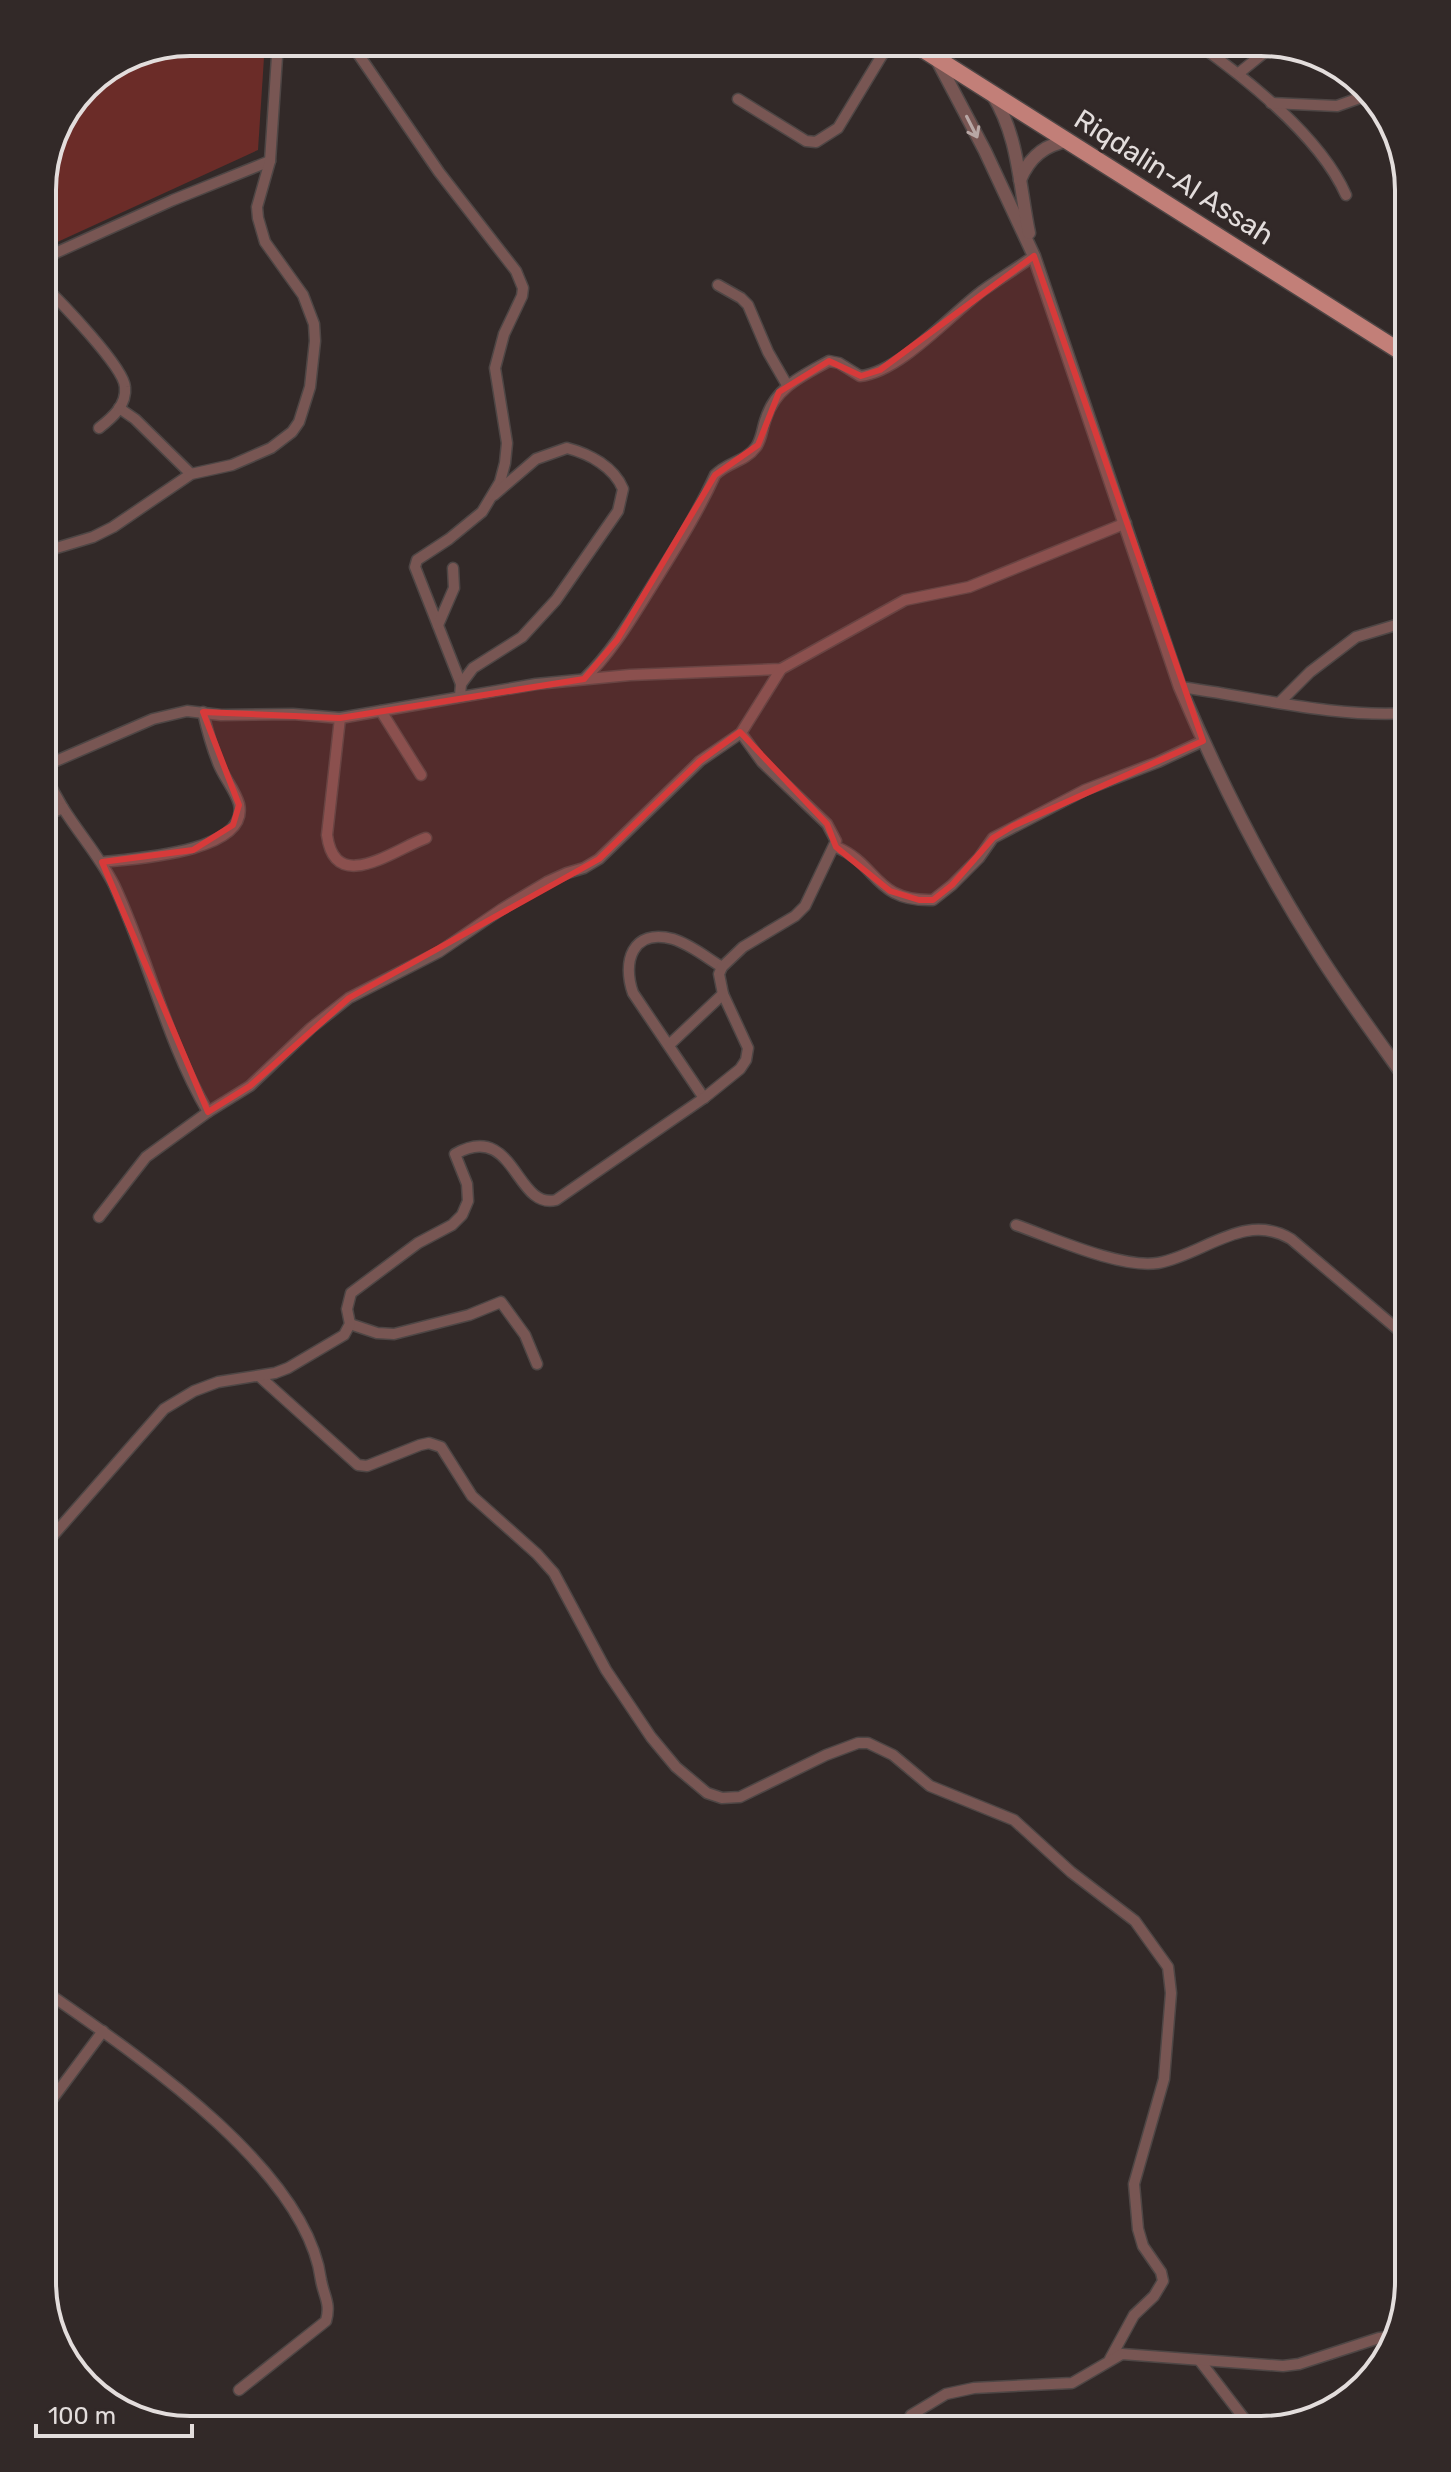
<svg xmlns="http://www.w3.org/2000/svg" width="1451" height="2472" viewBox="0 0 1451 2472" font-family="Rubik,sans-serif">
  <style>
    .green { fill: #6b2c28 }
    .lines { fill: none; stroke-linecap: round; stroke-linejoin: round }
    .minor-casing { stroke: #4e4645; stroke-width: 13 }
    .tertiary-casing { stroke: #4e4645; stroke-width: 15 }
    .primary-casing { stroke: #4e4645; stroke-width: 19 }
    .minor { stroke: #785653; stroke-width: 10 }
    .tertiary { stroke: #785653; stroke-width: 12 }
    .primary { stroke: #c27f78; stroke-width: 16 }
    .oneway { stroke: #b8a7a5 }
    .marked { fill: #d73a3a; fill-opacity: 0.2; stroke: #d73a3a; stroke-width: 6; stroke-linejoin: round }
    .labels { text-anchor: middle; dominant-baseline: central; stroke-width: 6; stroke-linejoin: round; paint-order: stroke }
    .street-label { font-size: 28px; fill: #e3dddc; stroke: #322928 }
    .rim { fill: none; stroke: #e3dddc; stroke-width: 4 }
  </style>
  <rect width="100%" height="100%" fill="#322928"/>
  <polygon class="green" points="190,42 265,42 258,150 53,244 42,220 42,181 86,85 134,53"/>
  <g class="lines">
    <g class="minor-casing">
      <g id="minor">
        <polyline points="350,42 439,172 516,271 523,288 522,296 504,334 495,368 507,443 505,463 500,482 482,512 449,539 417,560 415,567 461,684 460,696"/>
        <path d="M1195,42C1247,79 1320,136 1346,195"/>
        <polyline points="1239,73 1275,44"/>
        <polyline points="738,99 806,141 816,142 838,128 890,42"/>
        <polyline points="1271,103 1337,106 1368,95"/>
        <polyline points="42,259 173,200 270,161"/>
        <path d="M42,284C59,300 124,367 125,387C127,405 112,418 99,428"/>
        <polyline points="718,285 741,298 748,305 768,352 787,385"/>
        <polyline points="119,408 135,419 191,474"/>
        <polyline points="42,557 53,549 93,537 113,527 191,474 232,465 271,448 292,432 299,422 310,387 315,341 314,324 303,295 265,242 258,218 257,207 270,161 278,42"/>
        <polyline points="438,625 454,588 453,568"/>
        <path d="M584,679C611,653 630,621 650,589C673,552 697,515 715,475C727,462 745,462 756,447C762,439 762,428 766,418C776,387 802,376 829,361L839,363L860,376C900,372 950,315 982,291C999,279 1017,268 1034,256"/>
        <path d="M461,684L473,668L522,637L556,600L618,511L623,489C614,467 590,454 567,448L536,459L494,495"/>
        <path d="M1180,687C1256,697 1333,718 1409,713"/>
        <polyline points="1280,702 1310,672 1356,637 1409,621"/>
        <polyline points="381,711 421,775"/>
        <path d="M340,718L327,835C335,896 395,849 426,838"/>
        <polyline points="42,767 153,719 187,711 221,715 293,714 340,718 536,684 630,675 781,669 905,600 969,587 1126,523"/>
        <path d="M42,771C49,783 56,796 63,808C80,835 100,857 114,885C149,959 166,1041 208,1112"/>
        <polyline points="42,817 63,808"/>
        <path d="M836,847C878,864 874,902 933,900L952,885L979,858L993,838L1085,790L1158,762L1203,741"/>
        <path d="M102,862C130,859 250,853 239,804C235,790 225,779 219,765C212,748 207,730 203,712"/>
        <polyline points="42,923 48,914 50,903 42,891"/>
        <polyline points="669,1045 723,994"/>
        <path d="M704,1098L633,993C622,962 632,928 673,939C690,944 707,958 722,967"/>
        <polyline points="99,1217 146,1157 208,1112 250,1086 311,1028 349,998 439,952 502,909 547,882 567,873 584,868 599,859 700,761 741,733 781,669"/>
        <path d="M1016,1225C1053,1238 1121,1269 1158,1263C1203,1255 1245,1211 1291,1239L1409,1339"/>
        <polyline points="350,1324 377,1333 394,1334 469,1315 501,1302 525,1335 537,1364"/>
        <polyline points="259,1376 358,1465 367,1466 420,1445 429,1443 441,1447 472,1496 537,1554 554,1573 606,1670 651,1737 676,1767 707,1793 722,1798 740,1797 826,1755 858,1743 868,1743 893,1755 930,1786 1014,1820 1071,1872 1135,1921 1168,1967 1171,1993 1164,2079 1134,2184 1138,2229 1143,2246 1161,2272 1163,2281 1154,2296 1134,2315 1110,2359"/>
        <path d="M42,1548L164,1409L194,1391L218,1382L275,1373L288,1368L344,1335L350,1324L347,1309L351,1293L418,1243L452,1225L462,1215L468,1201L467,1184L455,1154C515,1120 515,1210 556,1200L704,1098L740,1069L746,1060L748,1048L723,994L719,974L722,967L743,947L795,916L805,906L836,841L827,824L762,762L741,733"/>
        <path d="M42,1989C131,2051 306,2167 321,2280C324,2297 331,2303 326,2321L239,2390"/>
        <polyline points="42,2113 103,2031"/>
        <polyline points="1200,2361 1253,2430"/>
        <polyline points="904,2430 911,2415 946,2394 974,2388 1072,2383 1122,2354 1283,2366 1299,2364 1379,2338 1393,2337"/>
      </g>
    </g>
    <g class="tertiary-casing">
      <g id="tertiary">
        <path d="M937,60L985,151L1034,256L1180,687C1218,777 1262,865 1315,948C1344,995 1378,1039 1409,1084"/>
        <path d="M992,94C1019,136 1019,185 1029,233"/>
        <path d="M1020,180C1029,158 1044,144 1069,141"/>
      </g>
    </g>
    <g class="primary-casing">
      <polyline id="primary" points="911,42 1409,357"/>
    </g>
    <use href="#minor" class="minor"/>
    <use href="#tertiary" class="tertiary"/>
    <use href="#primary" class="primary"/>
  </g>
  <defs><path id="oneway-shaft" d="M-6 0H5M1.5-3L5.5 0L1.5 3" fill="none" stroke-width="1.6" stroke-linecap="round" stroke-linejoin="round" transform="scale(2)"/></defs>
  <use class="oneway" href="#oneway-shaft" transform="translate(972 127) rotate(63)"/>
  <path class="marked" d="M1034,256L1203,741L1013,826L993,838L952,885L933,900H919L890,891L836,847L827,824L740,732L700,761L599,859L349,998L250,1086L208,1112L102,862L193,850L233,825L239,805L203,712L340,718L584,679L617,640L715,475L758,445L779,392L829,361L861,376L880,370Z"/>
  <g class="labels">
    <g class="street-label">
      <text transform="translate(1174 177) rotate(32)">Riqdalin-Al Assah</text>
    </g>
  </g>
  <path d="M0 0H1451V2472H0ZM190 56H1261A134 134 0 0 1 1395 190V2282A134 134 0 0 1 1261 2416H190A134 134 0 0 1 56 2282V190A134 134 0 0 1 190 56Z" fill="#322928" fill-rule="evenodd"/>
  <path class="rim" d="M190 56H1261A134 134 0 0 1 1395 190V2282A134 134 0 0 1 1261 2416H190A134 134 0 0 1 56 2282V190A134 134 0 0 1 190 56Z"/>
  <path d="M36 2424v12h156v-12" fill="none" stroke="#e3dddc" stroke-width="4"/>
  <text x="48" y="2424" font-size="24" fill="#e3dddc" stroke="#322928" stroke-width="6" paint-order="stroke">100 m</text>
</svg>
